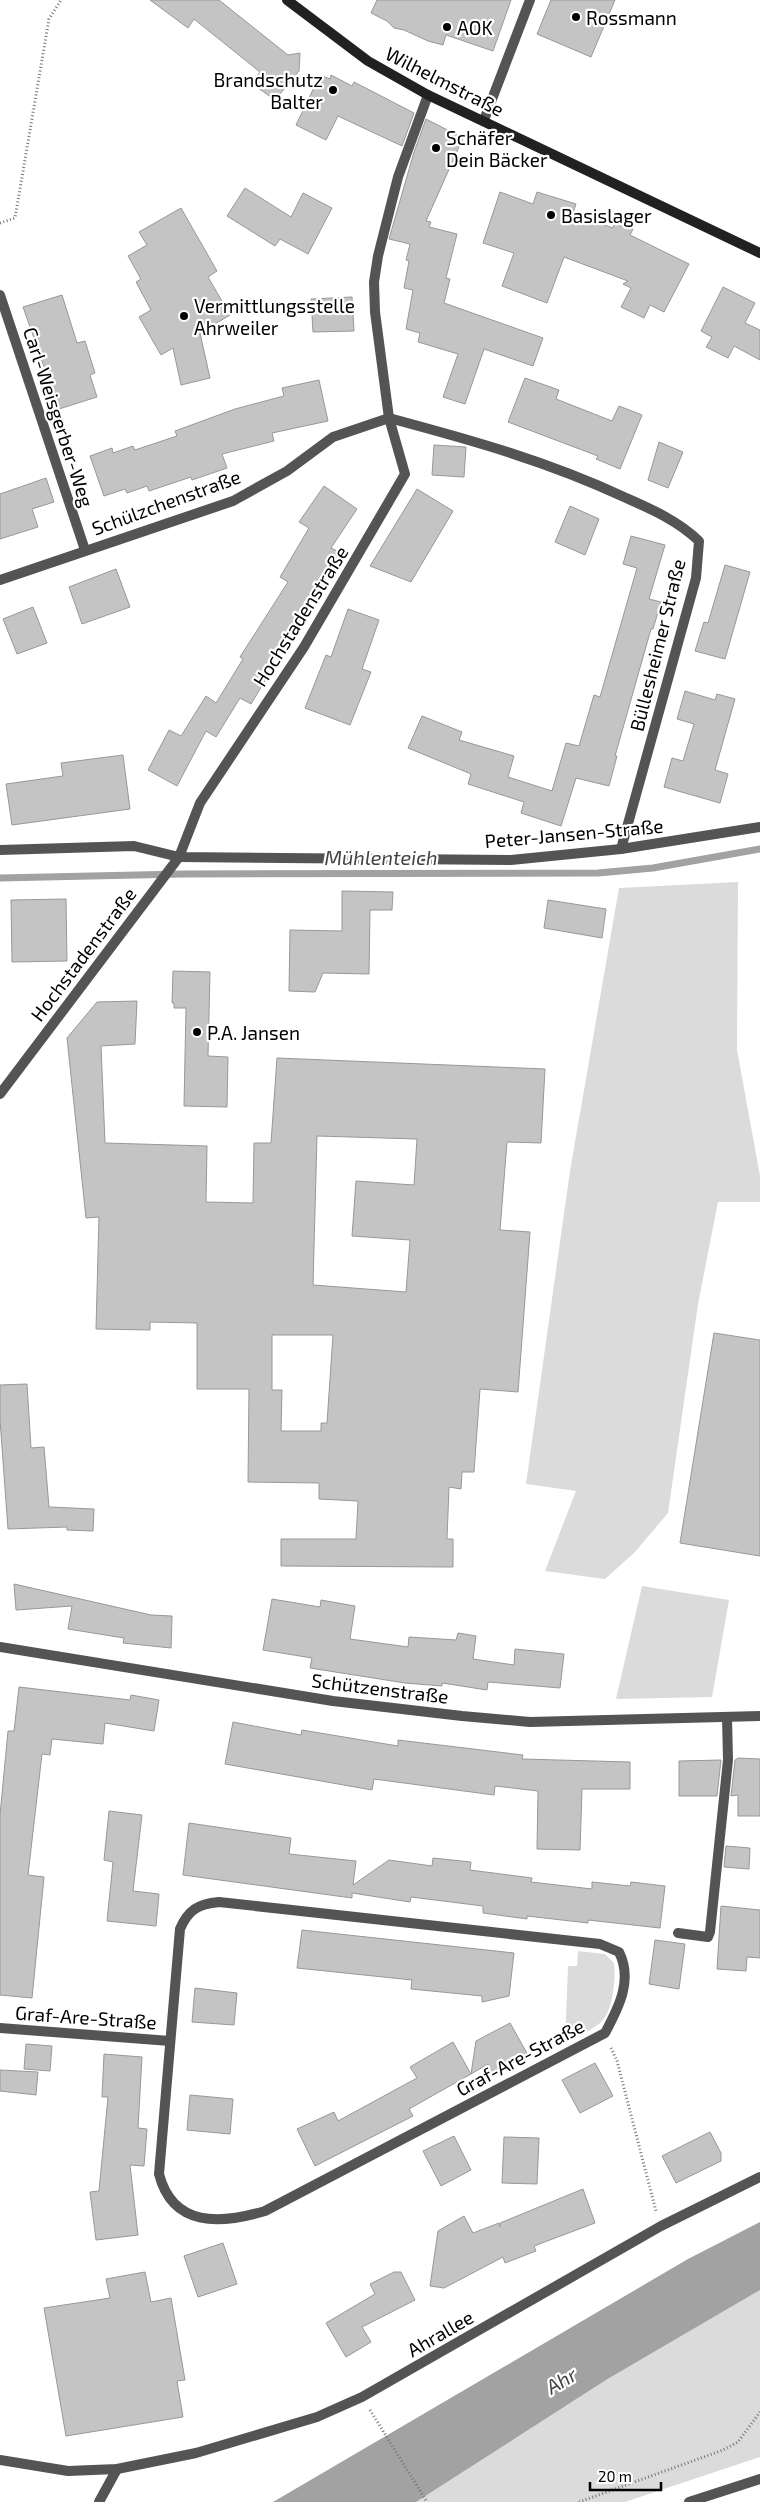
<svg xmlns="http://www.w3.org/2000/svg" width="760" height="2502" viewBox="0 0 760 2502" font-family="'Exo 2',sans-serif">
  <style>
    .green { fill: #dbdbdb }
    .water { fill: #a2a2a2 }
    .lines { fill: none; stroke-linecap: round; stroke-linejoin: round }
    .stream { stroke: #a2a2a2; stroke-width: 7 }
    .building { fill: #c4c4c4; stroke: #989898; fill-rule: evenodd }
    .path { stroke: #767676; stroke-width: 3; stroke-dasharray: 1 2.5; stroke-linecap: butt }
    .lane { stroke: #545454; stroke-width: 10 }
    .street { stroke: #545454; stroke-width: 10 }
    .secondary { stroke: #212121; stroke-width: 10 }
    .poi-dot { fill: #000; stroke: #fff; stroke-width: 2 }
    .labels { text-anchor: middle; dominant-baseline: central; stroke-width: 4.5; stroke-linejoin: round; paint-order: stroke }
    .poi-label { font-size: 19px; fill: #000; stroke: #fff; text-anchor: start }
    .street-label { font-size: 19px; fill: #000; stroke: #fff }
    .water-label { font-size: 20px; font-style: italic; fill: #434343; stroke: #fff }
  </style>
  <rect width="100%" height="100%" fill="#fff"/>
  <g class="green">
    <polygon points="738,882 737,1050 760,1176 760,1202 718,1202 698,1304 668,1513 635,1552 605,1579 545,1571 576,1491 526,1484 570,1171 619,888"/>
    <polygon points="642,1586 729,1600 712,1697 616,1699"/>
    <path d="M578,1951L605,1954L614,1963C616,1978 613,2013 600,2023C590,2031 577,2037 565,2043L568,1966H577Z"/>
    <polygon points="760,2290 760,2457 625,2502 416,2502 606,2380"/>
  </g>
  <polygon class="water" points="760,2222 760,2290 606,2380 416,2502 273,2502 688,2259"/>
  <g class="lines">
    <polyline class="stream" points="0,878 182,874 598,873 653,868 760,849"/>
  </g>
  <g class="building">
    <polygon points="150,0 219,0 288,55 300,53 299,71 275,100 251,83 260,72 194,19 188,28"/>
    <polygon points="377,0 511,0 493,51 446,35 443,45 428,41 404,30 394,28 387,21 371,13"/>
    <polygon points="551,0 615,0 591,57 537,34"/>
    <polygon points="320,75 330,79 331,75 352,86 354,82 414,113 402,146 338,116 326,140 296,125"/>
    <polygon points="426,119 463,138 426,221 431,222 429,227 457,234 446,278 450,279 444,303 543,338 533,366 484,349 465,404 443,397 458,354 418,342 420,333 406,329 413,290 404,288 409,261 406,260 410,244 389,239 414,152"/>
    <polygon points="245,188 291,217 303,193 332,208 308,254 280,239 275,246 227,216"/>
    <polygon points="500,192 533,204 537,192 576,204 573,213 613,228 615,222 633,229 630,235 689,264 664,312 650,305 644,318 621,307 631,288 623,284 628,281 564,257 547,303 502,286 514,253 483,243"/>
    <polygon points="181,208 217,271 208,277 230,315 200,333 210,378 181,385 173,348 161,355 139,317 151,310 136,282 141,279 128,256 147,245 139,232"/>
    <polygon points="723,287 755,303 745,323 760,330 760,360 734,346 728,358 706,347 712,337 701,331"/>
    <polygon points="62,295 77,343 85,341 95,373 90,375 97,397 59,409 23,307"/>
    <polygon points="352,297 354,331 313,332 311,299"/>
    <polygon points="525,378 559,390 556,399 612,421 619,406 642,415 620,469 596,459 598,456 508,422"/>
    <polygon points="319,380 328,421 272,433 274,441 222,454 227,468 192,480 191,477 149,491 147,486 127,493 125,489 104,496 90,456 112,448 113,453 133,446 135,450 177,436 175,431 235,409 284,396 282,388"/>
    <polygon points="659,442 683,452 668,488 648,480"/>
    <polygon points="434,445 466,447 464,477 432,475"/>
    <polygon points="46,478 54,502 32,509 38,527 0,539 0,494"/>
    <polygon points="324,486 357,509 331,548 339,552 291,634 289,633 263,677 266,679 251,704 240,698 216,737 206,731 177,786 148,770 169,730 181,736 206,696 216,703 243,659 240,657 288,582 280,577 309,528 299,522"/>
    <polygon points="417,489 453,511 411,582 370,566"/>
    <polygon points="570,506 599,519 585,555 555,542"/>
    <polygon points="631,536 665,545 649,599 661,602 653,629 651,629 615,756 617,756 609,786 576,778 561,826 521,813 524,802 468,784 471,774 408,748 422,716 462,732 459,740 514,756 508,777 552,791 566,743 579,746 594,695 600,697 637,568 623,564"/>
    <polygon points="725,565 750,572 725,659 695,651 704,622 708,623"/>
    <polygon points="116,569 130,607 82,624 69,587"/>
    <polygon points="33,607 47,643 17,654 3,619"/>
    <polygon points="348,609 379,620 362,669 371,672 350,725 305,708 326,655 331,657"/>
    <polygon points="685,691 715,700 717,694 735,699 715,770 728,774 720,803 664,787 672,758 683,761 694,724 677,719"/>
    <polygon points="123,755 130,809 12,825 6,784 63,776 61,763"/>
    <polygon points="342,891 393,892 392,910 370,910 369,974 323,973 315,992 289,991 290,930 342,931"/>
    <polygon points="66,899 67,961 12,962 11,900"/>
    <polygon points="548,900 606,909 602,938 544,928"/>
    <polygon points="173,971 210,972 208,1056 228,1057 227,1107 184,1106 186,1008 174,1008 174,1003 172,1003"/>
    <path d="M137,1001L135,1044L101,1046L105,1143L207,1146L206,1202L253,1203L254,1143H271L277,1058L545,1069L541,1143L507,1142L500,1230L530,1232L518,1392L480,1389L474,1472H462L461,1489L449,1487L447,1539H453V1567L281,1566V1539H356L358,1501L319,1499V1483L248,1482L249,1389H197V1323L150,1322V1330L96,1329L99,1217L86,1218L67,1038L97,1002ZM317,1136L417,1139L414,1185L356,1181L352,1236L410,1240L406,1292L313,1285ZM272,1335H333L327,1423H321V1431H281L282,1390H272Z"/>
    <polygon points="714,1333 760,1340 760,1556 680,1543"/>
    <polygon points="27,1384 31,1448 44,1447 49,1507 94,1509 93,1531 67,1530 67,1527 8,1529 0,1420 0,1385"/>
    <polygon points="14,1584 151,1615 172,1616 171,1648 123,1643 124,1638 68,1629 72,1606 16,1610"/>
    <polygon points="272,1599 320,1607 321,1600 355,1606 350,1639 408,1647 409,1637 456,1640 458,1633 476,1636 473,1659 514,1665 515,1649 564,1654 560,1688 488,1682 487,1690 442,1683 442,1686 405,1683 310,1668 312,1658 263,1650"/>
    <polygon points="19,1687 130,1700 131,1695 159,1700 154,1731 105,1723 103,1744 52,1739 50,1755 42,1754 28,1875 44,1877 32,1998 0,1995 0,1815 8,1731 14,1731"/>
    <polygon points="233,1722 301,1735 302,1730 398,1746 398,1740 523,1755 522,1759 630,1762 630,1789 582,1789 580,1850 537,1849 538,1791 495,1786 494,1795 374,1779 372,1790 225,1764"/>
    <polygon points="738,1758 760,1759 760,1816 738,1816 738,1795 731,1796 735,1760"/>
    <polygon points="721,1760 717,1796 679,1796 679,1761"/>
    <polygon points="109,1811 142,1815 133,1891 159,1894 156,1926 107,1921 113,1862 104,1860"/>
    <polygon points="189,1823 291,1838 289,1854 356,1861 353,1885 389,1860 432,1866 433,1858 471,1862 470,1870 532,1878 531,1882 592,1889 592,1882 630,1886 631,1882 665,1886 660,1928 588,1920 588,1923 527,1916 527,1919 483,1913 483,1906 411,1897 410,1902 352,1893 352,1898 183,1875"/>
    <polygon points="726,1846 750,1848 749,1869 724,1867"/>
    <polygon points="721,1906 760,1910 760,1958 747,1957 746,1971 717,1969"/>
    <polygon points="302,1930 514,1953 509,1996 482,2002 482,1996 411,1989 412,1980 297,1968"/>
    <polygon points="655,1940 685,1944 679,1989 649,1984"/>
    <polygon points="195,1988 237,1993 234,2025 192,2022"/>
    <polygon points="510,2023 528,2055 493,2074 488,2064 471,2074 476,2041"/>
    <polygon points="453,2042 471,2074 409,2109 413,2116 315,2166 297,2129 334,2112 338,2121 417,2078 410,2067"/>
    <polygon points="26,2044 52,2046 50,2071 24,2069"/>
    <polygon points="104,2054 142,2057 138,2128 147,2129 144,2166 130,2165 138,2235 96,2240 90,2192 99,2191 108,2097 102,2097"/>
    <polygon points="595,2063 613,2096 580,2113 562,2080"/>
    <polygon points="0,2070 38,2072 36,2095 0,2091"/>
    <polygon points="190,2095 233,2099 230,2134 187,2130"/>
    <polygon points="710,2132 721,2153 721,2161 676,2183 662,2156"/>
    <polygon points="454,2136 471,2170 441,2186 423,2151"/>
    <polygon points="504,2137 539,2138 537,2184 502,2183"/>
    <polygon points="583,2189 595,2223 534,2246 536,2251 505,2263 503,2257 444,2288 430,2286 438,2231 464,2216 473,2233 499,2223 500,2227 500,2223"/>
    <polygon points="223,2243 237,2284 198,2297 184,2256"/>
    <polygon points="145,2272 151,2302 171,2298 185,2380 177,2381 183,2417 66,2436 44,2308 110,2298 106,2279"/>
    <polygon points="394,2272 401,2272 415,2300 362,2327 371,2342 346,2357 326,2323 375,2294 370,2284"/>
  </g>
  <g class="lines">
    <g class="path">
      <polyline points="0,223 15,218 49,19 61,0"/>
      <polyline points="611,2048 617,2061 656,2211"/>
      <polyline points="370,2410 427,2502"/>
      <polyline points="579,2502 723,2450 738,2442 760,2412"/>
    </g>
    <g class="lane">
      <polyline points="484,120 530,0"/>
      <polyline points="678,1933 708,1937 710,1932 728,1760 727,1717"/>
    </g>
    <g class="street">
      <polyline points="0,295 85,550"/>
      <path d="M389,418C471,440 547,461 624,497C651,509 677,520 699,541L696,578L621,849"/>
      <polyline points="0,580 233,501 287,471 333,437 389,418"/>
      <polyline points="0,850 134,846 179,857 511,860 621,849 760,827"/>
      <polyline points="0,1094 179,857 200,803 304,647 405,474 389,418 375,312 374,282 378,256 398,177 428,95"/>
      <polyline points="0,1647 333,1701 462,1716 530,1722 760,1716"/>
      <path d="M219,1902L600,1944L619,1952C633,1980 619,2007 605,2033L265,2211C221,2224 173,2228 159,2174L180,1929C188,1910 198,1904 219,1902Z"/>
      <polyline points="0,2028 170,2041"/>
      <polyline points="0,2460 68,2471 117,2469 196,2453 317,2417 362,2397 661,2226 760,2177"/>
      <polyline points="99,2502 117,2469"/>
      <polyline points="689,2502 760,2479"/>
    </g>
    <polyline class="secondary" points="287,0 368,61 428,95 760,253"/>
  </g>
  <g class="poi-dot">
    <circle cx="576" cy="17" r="5"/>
    <circle cx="447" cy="27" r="5"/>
    <circle cx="333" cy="90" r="5"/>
    <circle cx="436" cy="148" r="5"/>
    <circle cx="551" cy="215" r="5"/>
    <circle cx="184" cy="316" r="5"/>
    <circle cx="197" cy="1032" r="5"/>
  </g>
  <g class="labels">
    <g class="poi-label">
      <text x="586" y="17">Rossmann</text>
      <text x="457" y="27">AOK</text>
      <text x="323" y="79" text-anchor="end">Brandschutz<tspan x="323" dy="22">Balter</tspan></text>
      <text x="446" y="137">Schäfer<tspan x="446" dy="22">Dein Bäcker</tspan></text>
      <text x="561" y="215">Basislager</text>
      <text x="194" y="305">Vermittlungsstelle<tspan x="194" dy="22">Ahrweiler</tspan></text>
      <text x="207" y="1032">P.A. Jansen</text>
    </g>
    <g class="street-label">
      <text transform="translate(445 81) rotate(27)">Wilhelmstraße</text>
      <text transform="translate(59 417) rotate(72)">Carl-Weisgerber-Weg</text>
      <text transform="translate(166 502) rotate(-20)">Schülzchenstraße</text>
      <text transform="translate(300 616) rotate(-58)">Hochstadenstraße</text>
      <text transform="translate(657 645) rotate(-76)">Büllesheimer Straße</text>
      <text transform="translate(574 833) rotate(-5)">Peter-Jansen-Straße</text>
      <text transform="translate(83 954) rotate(-53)">Hochstadenstraße</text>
      <text transform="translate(380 1688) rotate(7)">Schützenstraße</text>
      <text transform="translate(86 2017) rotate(4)">Graf-Are-Straße</text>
      <text transform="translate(520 2057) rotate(-28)">Graf-Are-Straße</text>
      <text transform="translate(440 2333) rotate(-30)">Ahrallee</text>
    </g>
    <g class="water-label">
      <text x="381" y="857">Mühlenteich</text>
      <text transform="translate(561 2380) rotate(-31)">Ahr</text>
    </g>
  </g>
  <path d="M590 2482v8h71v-8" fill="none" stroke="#000000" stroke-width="2.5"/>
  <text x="598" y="2482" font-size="15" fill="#000000" stroke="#ffffff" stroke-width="4" paint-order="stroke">20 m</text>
</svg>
